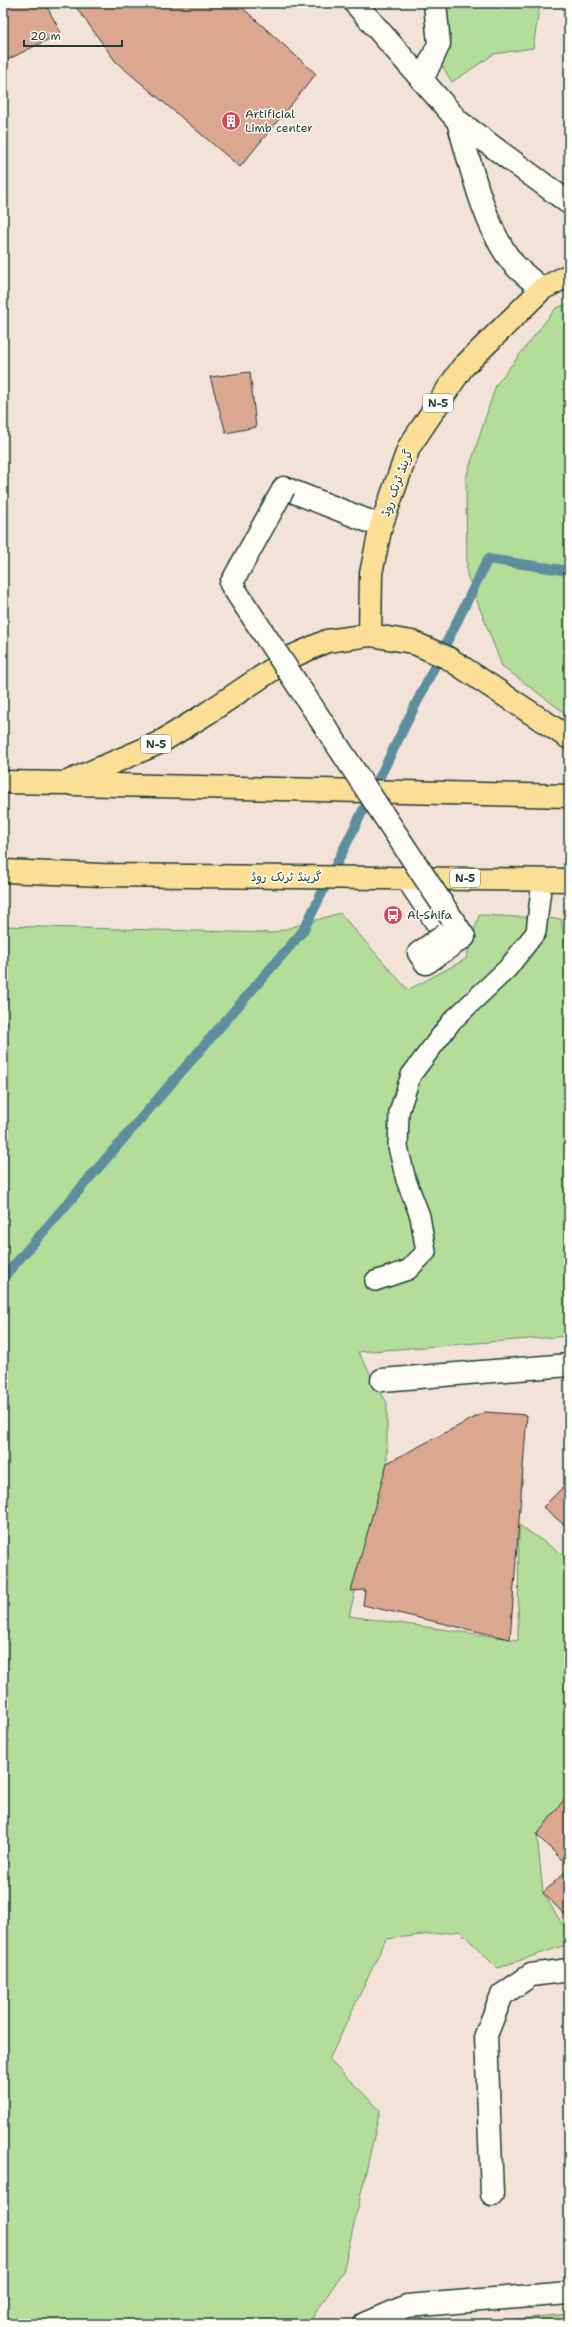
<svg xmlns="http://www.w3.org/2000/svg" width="572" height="2327" viewBox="0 0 572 2327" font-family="'Shantell Sans','Playpen Sans Arabic',sans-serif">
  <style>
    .green { fill: #b4dd9a; stroke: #6a8d67 }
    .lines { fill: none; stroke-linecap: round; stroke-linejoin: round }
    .stream { stroke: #5c8e9e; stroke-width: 10 }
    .building { fill: #dba790; stroke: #1f3d34 }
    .service-casing { stroke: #1f3d34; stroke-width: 22 }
    .pedestrian-casing { stroke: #1f3d34; stroke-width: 25 }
    .minor-casing { stroke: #1f3d34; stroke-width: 25 }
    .trunk-casing { stroke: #1f3d34; stroke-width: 25 }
    .service { stroke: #fdfcf7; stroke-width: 19 }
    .pedestrian { stroke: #fdfcf7; stroke-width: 22 }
    .minor { stroke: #fdfcf7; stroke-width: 22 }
    .trunk { stroke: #fbdf96; stroke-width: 22 }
    .pedestrian-bridge-casing { stroke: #1f3d34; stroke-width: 25; stroke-linecap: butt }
    .pedestrian-bridge { stroke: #fdfcf7; stroke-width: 22 }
    .labels { text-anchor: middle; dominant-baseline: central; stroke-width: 3; stroke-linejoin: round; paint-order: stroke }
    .shield { fill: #fdfcf7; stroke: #62766e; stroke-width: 1 }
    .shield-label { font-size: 11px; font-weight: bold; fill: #1f3d34 }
    .poi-label { font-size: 12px; fill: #1f3d34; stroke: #fdfcf7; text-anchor: start }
    .street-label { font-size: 12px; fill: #1f3d34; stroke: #fdfcf7 }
  </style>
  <rect width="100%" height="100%" fill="#f3e2d8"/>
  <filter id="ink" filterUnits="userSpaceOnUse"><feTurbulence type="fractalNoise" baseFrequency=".025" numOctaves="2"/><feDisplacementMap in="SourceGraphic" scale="8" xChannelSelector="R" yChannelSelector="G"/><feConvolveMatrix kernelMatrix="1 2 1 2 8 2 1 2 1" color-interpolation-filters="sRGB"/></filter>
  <g filter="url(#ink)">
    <g class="green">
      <polygon points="445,3 540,3 533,48 494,54 452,82 438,59 449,31"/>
      <polygon points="569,304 569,716 502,666 467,575 466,478 496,385 556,308"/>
      <polygon points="340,913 408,990 466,959 479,915 561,919 569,967 569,1336 358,1352 387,1403 387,1463 349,1616 518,1640 519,1525 569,1559 569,1793 537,1835 543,1893 569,1935 569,1944 497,1968 460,1931 386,1939 329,2060 380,2110 343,2272 308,2324 3,2324 3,926 272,933"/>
      <polygon points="569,2314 569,2324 503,2324 505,2320"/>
    </g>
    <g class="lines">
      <polyline class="stream" points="3,1278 303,931 488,559 569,571"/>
    </g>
    <g class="building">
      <polygon points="3,3 45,3 61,33 3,62"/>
      <polygon points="73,3 237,3 316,74 240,167 116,62"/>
      <polygon points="250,372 256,427 226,433 210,377"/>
      <polygon points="485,1412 527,1415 510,1639 363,1605 365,1590 351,1591 387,1463"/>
      <polygon points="569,1481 569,1529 543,1507"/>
      <polygon points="569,1793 569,1867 537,1835"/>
      <polygon points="569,1868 569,1919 543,1893"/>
    </g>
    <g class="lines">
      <g class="service-casing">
        <polyline id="service" points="375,1281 408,1270 426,1252 420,1216 406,1180 398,1147 399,1112 411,1075 452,1021 508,968 536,932 542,880"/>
      </g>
      <g class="pedestrian-casing">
        <g id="pedestrian">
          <polyline points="284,488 381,526"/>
          <polyline points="406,877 445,935"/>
        </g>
      </g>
      <g class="minor-casing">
        <g id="minor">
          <polyline points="355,3 458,121 569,203"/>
          <polyline points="422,80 439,44 435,3"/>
          <path d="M458,121C470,163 485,229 512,262C520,272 532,280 542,289"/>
          <polyline points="382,1380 569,1365"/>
          <polyline points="492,2194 486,2035 502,1995 531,1975 569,1970"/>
          <polyline points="365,2324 407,2306 569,2293"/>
        </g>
      </g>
      <g class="trunk-casing">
        <g id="trunk">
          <polyline points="370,635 371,573 381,526 409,447 462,368 542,289 569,275"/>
          <polyline points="3,782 65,783 159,743 206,714 291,657 327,641 370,635 412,642 448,658 569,738"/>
          <polyline points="72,784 569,796"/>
          <polyline points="3,871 102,875 569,880"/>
        </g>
      </g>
      <use href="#service" class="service"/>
      <use href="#pedestrian" class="pedestrian"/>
      <use href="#minor" class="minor"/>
      <use href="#trunk" class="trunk"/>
      <g class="pedestrian-bridge-casing">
        <polyline id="pedestrian-bridge" points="284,488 231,584 464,937 426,963 419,953 445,935"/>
      </g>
      <use href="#pedestrian-bridge" class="pedestrian-bridge"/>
    </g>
  </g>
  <defs>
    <g id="building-disc" transform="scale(1)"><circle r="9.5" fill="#d1495b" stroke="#fdfcf7"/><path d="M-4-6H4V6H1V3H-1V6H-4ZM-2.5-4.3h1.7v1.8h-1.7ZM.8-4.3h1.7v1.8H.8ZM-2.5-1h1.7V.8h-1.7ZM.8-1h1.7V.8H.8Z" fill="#fff"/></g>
    <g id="bus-disc" transform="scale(1)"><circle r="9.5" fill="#d1495b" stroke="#fdfcf7"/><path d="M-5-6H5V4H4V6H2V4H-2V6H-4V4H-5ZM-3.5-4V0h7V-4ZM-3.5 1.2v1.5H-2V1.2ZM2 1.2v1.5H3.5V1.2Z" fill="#fff"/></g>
  </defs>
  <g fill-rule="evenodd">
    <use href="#building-disc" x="231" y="121"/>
    <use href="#bus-disc" x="393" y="915"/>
  </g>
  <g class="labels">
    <g class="shield">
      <rect x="423" y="394" width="30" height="18" rx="3"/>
      <rect x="141" y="735" width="30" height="18" rx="3"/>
      <rect x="450" y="869" width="30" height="18" rx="3"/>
    </g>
    <g class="shield-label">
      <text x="438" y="403">N-5</text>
      <text x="156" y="744">N-5</text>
      <text x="465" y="878">N-5</text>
    </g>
    <g class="poi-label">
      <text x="245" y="114">Artificial<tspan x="245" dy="14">Limb center</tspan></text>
      <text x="407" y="915">Al-Shifa</text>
    </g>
    <g class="street-label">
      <text transform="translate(397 483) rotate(-70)">گرینڈ ٹرنک روڈ</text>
      <text x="286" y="877">گرینڈ ٹرنک روڈ</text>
    </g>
  </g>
  <rect width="572" height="2327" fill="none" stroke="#fdfcf7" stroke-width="16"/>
  <rect x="8" y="8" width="556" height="2311" fill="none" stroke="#1f3d34" stroke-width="1.5" filter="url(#ink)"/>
  <path d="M24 40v6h98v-6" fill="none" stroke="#1f3d34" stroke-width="2"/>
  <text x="30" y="40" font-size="12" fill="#1f3d34" stroke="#fdfcf7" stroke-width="3" paint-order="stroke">20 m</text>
</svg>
